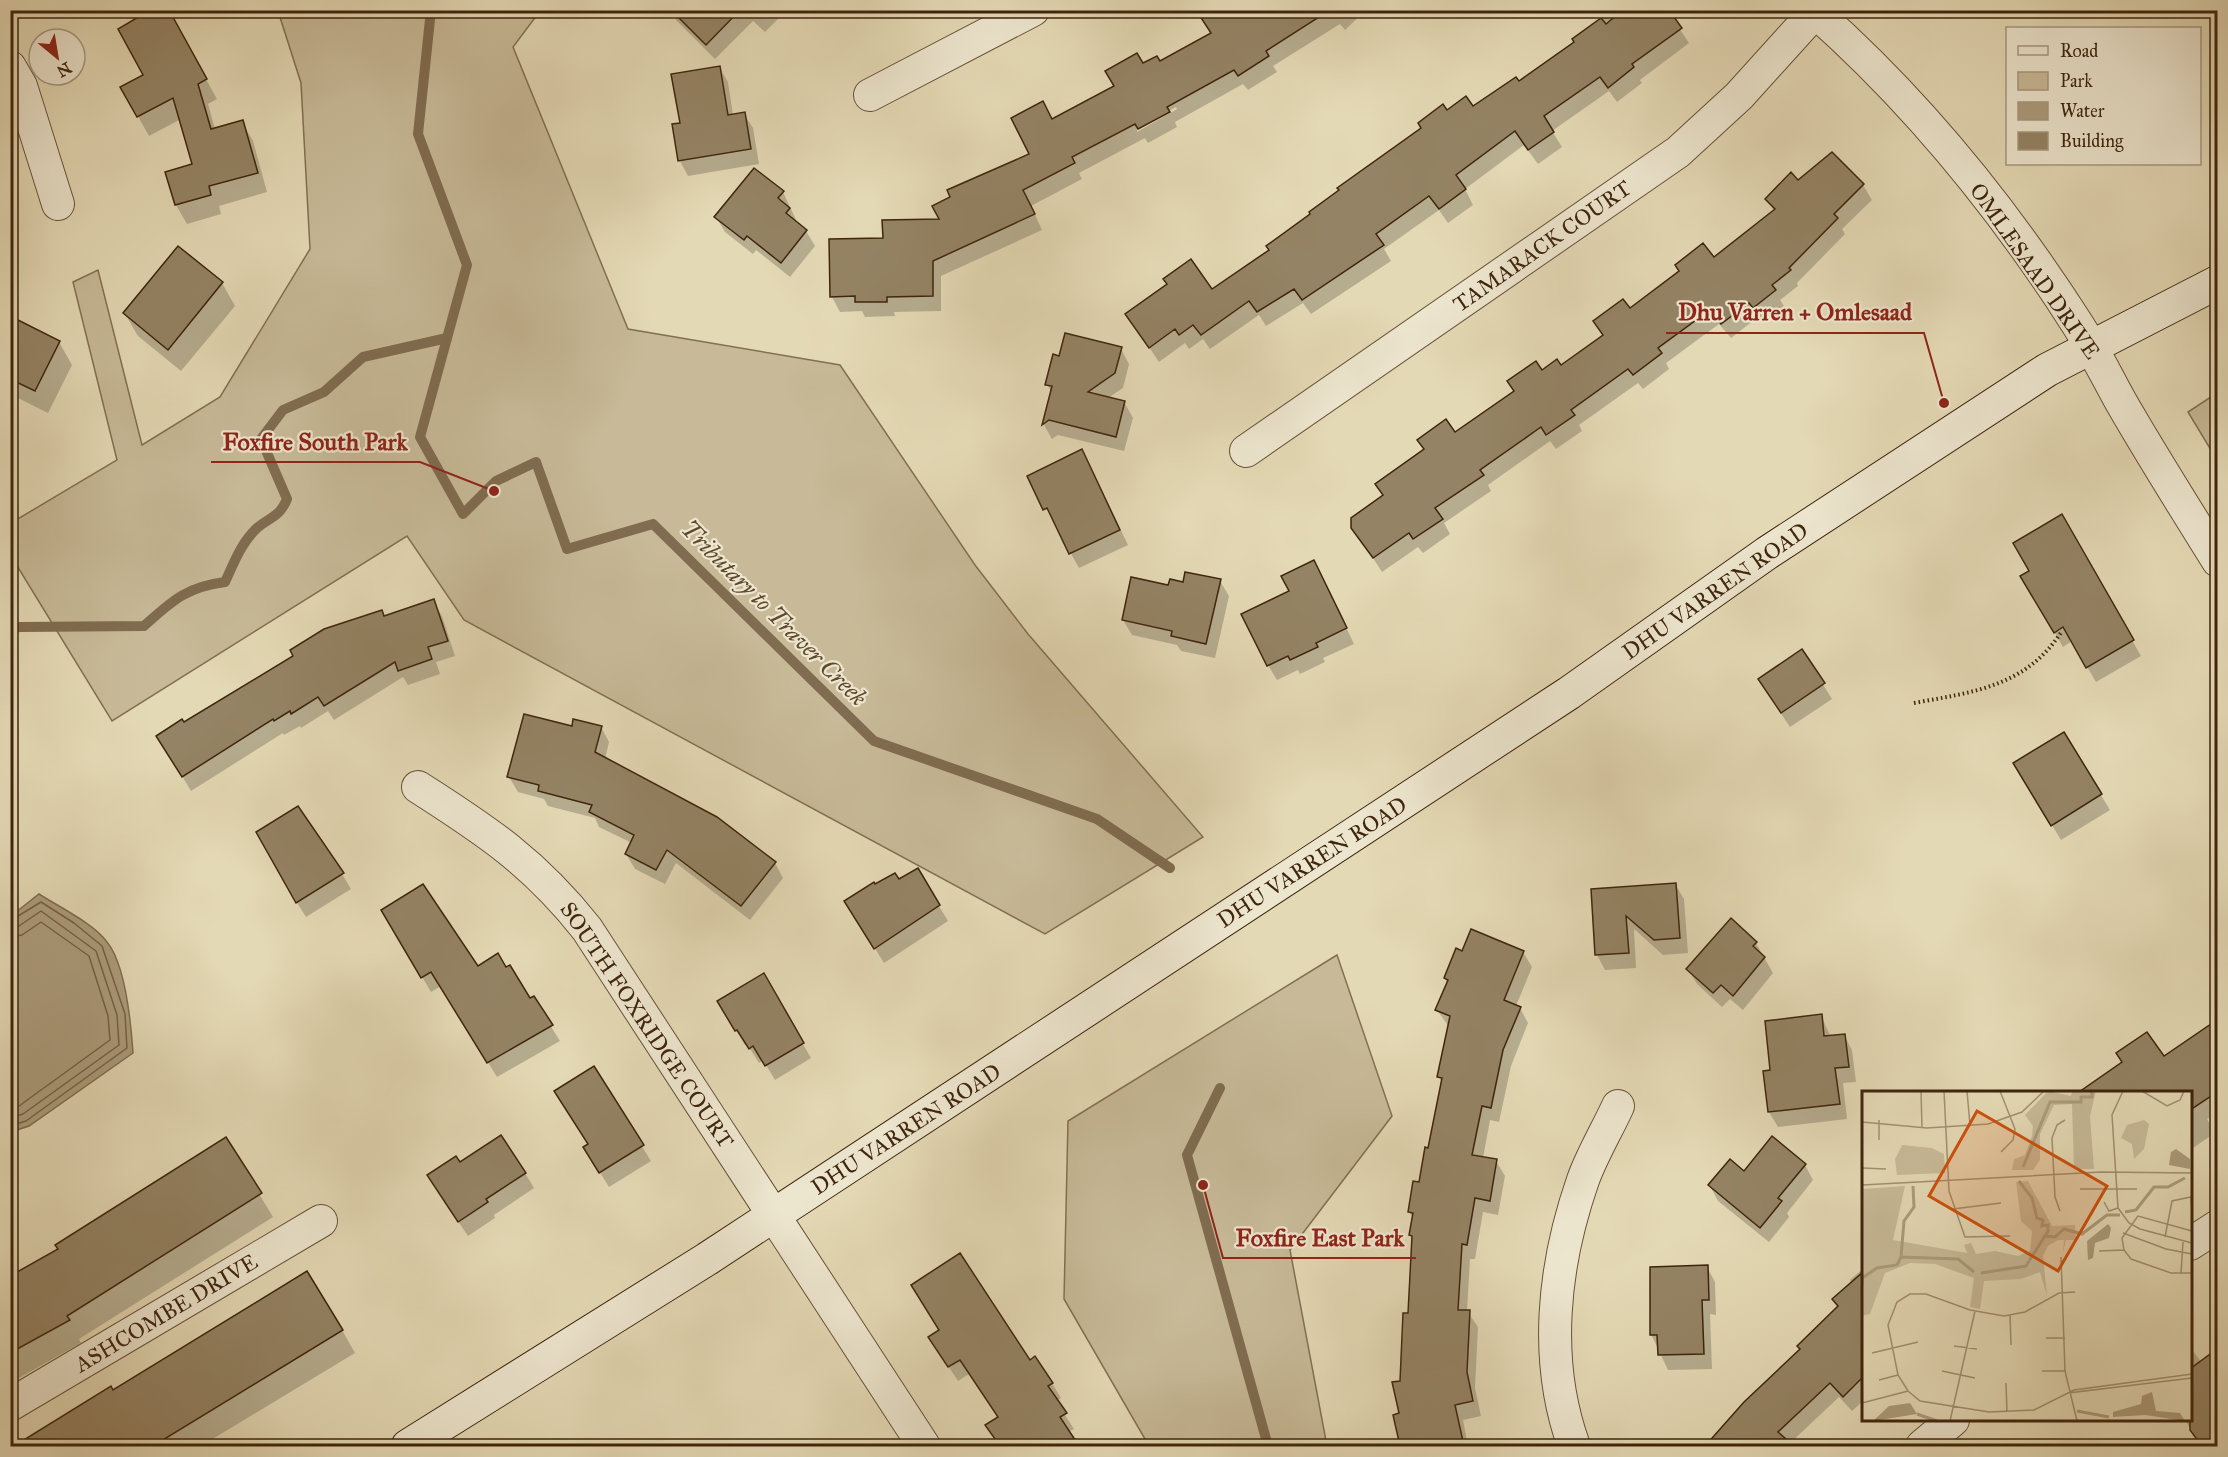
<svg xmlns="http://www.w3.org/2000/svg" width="2228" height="1457" viewBox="0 0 2228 1457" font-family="'IM FELL Great Primer',serif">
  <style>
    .green { fill: #c8ba98; stroke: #837052; stroke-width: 1.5 }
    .water { fill: #ac9c7c; stroke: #806c50; stroke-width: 1.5 }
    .shadow { fill: #0003; fill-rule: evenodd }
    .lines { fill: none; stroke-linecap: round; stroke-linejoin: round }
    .shore { stroke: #756044; stroke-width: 1.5 }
    .stream { stroke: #806c50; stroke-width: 10 }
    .building { fill: #948364; stroke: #3e250d; stroke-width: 1.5 }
    .street-casing { stroke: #685237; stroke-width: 34 }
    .secondary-casing { stroke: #3e250d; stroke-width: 35 }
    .path { stroke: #3e250d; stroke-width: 4; stroke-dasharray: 1.5 3; stroke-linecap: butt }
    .street { stroke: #ede6cf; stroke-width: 32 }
    .secondary { stroke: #ede6cf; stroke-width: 33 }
    .labels { text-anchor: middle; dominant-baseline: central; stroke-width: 4.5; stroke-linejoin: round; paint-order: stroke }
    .street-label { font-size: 22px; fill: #3e250d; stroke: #ede6cf }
    .water-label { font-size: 24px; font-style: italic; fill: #5f492e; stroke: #ede6cf }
    .inset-river { fill: none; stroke: #ac9c7c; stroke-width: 3 }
    .inset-road { fill: none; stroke: #a29172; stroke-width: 1.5 }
    .view { fill: #ce510c; fill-opacity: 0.15; stroke: #ce510c; stroke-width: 3 }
    .inset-edge { fill: none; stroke: #3e250d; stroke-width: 3 }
    .leader { fill: none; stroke: #8f2418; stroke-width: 2 }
    .callout-dot { fill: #8f2418; stroke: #ede6cf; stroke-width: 2 }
    .callout-label { font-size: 24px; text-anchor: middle; font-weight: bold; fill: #8f2418; stroke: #ede6cf; stroke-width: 4.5; stroke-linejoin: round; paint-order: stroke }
  </style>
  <rect width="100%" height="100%" fill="#e4d9b5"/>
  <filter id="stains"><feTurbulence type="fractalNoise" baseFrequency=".00333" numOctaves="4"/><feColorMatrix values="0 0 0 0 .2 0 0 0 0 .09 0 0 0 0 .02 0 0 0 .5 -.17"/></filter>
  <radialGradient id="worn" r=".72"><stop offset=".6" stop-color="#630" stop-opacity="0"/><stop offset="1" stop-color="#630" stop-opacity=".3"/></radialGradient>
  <g class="green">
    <polygon points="278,11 540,11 513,47 628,329 840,365 975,565 1028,634 1203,837 1045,934 464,620 407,536 112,721 11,556 11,523 117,460 73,282 98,270 142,445 220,397 310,249 301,83"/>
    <polygon points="2217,393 2217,460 2188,412"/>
    <polygon points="1337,955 1392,1116 1290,1250 1327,1446 1149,1446 1064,1299 1068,1121"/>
  </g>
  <path class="water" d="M39,894C59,907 93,923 107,942C125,964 131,1024 133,1053L29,1126L11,1132V916Z"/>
  <g class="shadow">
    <polygon points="670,10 787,10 765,32 753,21 715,59 676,20"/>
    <path d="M1240,10H1366L1345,30L1340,24L1273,66L1277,72L1248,90L1243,84L1175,122L1177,127L1148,143L1145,138L1079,173L1082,179L1031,206L1042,230L941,276V311L894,312L895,316L865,317L862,311L840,312L832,297L884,239L941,220L1031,154L1052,121L1116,87L1143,65L1160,63L1212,34ZM1176,107L1177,109L1137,132V128Z"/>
    <polygon points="1613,10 1667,10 1689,43 1640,80 1642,83 1617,102 1609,91 1552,131 1562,147 1538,164 1524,145 1465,189 1473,205 1448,223 1439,210 1384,249 1391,261 1311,314 1303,303 1266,326 1259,315 1210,349 1203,339 1189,349 1185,343 1159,362 1127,314 1212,291 1271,250 1447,112 1473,108 1519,83 1576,42 1574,40"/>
    <polygon points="175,24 217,99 208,104 215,129 242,122 253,141 267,192 219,206 221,214 187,224 176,205 167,173 194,165 181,119 149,136 122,88 145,75"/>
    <polygon points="719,67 728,82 733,115 744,114 753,128 759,164 688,176 680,161 682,124"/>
    <polygon points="1798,182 1863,185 1872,200 1842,229 1845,234 1797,283 1798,286 1780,300 1784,306 1762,322 1758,317 1731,338 1719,324 1666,363 1669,369 1643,389 1638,383 1579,425 1582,431 1556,449 1550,441 1488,485 1491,491 1444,523 1450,534 1423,553 1418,547 1382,572 1353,527 1384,496 1454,434 1542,372 1561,367 1603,336 1595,321 1629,310 1713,259 1774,211 1767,199"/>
    <polygon points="783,192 798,224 806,231 815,246 790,277 756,250 753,254 725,232 716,217"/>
    <polygon points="222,283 235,306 181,371 138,336 125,314"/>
    <polygon points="10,318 59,342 72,365 48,413 10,394"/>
    <polygon points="1121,349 1129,364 1123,388 1108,398 1124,402 1133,418 1124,451 1058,435 1052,439 1044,425 1052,393 1047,384 1060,357"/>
    <polygon points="1090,466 1128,545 1079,568 1029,477"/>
    <polygon points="2062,516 2141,656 2096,682 2072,641 2063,647 2022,577 2031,572"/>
    <polygon points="1322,577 1354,644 1323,658 1325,662 1300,674 1298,670 1277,680 1268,665"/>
    <polygon points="1220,581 1229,596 1215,658 1181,651 1177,645 1132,635 1123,620 1169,587"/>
    <polygon points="433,601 442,616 455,656 436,662 440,674 408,685 403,677 334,720 328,711 301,728 300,726 284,735 283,733 191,791 167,751 183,724 382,612 385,617"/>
    <polygon points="1802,651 1832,699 1790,727 1768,694"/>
    <polygon points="601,727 609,742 605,759 775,863 783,878 750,920 676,863 665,884 635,869 626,854 632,843 599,827 595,818 548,806 544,799 518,792 509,777 573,728"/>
    <polygon points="2064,734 2110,810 2061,840 2024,779"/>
    <polygon points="917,870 948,921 884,963 855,916 898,881"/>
    <polygon points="342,874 351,889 306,917 287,887"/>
    <polygon points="1675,884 1684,899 1688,953 1663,955 1634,929 1636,968 1605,970 1597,955 1592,890"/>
    <polygon points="383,911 530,1000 533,998 560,1041 497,1077 441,986 431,992"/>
    <polygon points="1756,943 1773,973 1743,1010 1730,999 1722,1007 1697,984 1688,969"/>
    <polygon points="1523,952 1532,967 1516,1006 1520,1008 1528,1023 1511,1066 1499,1122 1490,1120 1483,1158 1496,1161 1505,1176 1498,1215 1483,1212 1475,1259 1470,1259 1467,1311 1478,1327 1475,1388 1481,1416 1463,1420 1468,1446 1402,1446 1401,1382 1410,1314 1413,1239 1411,1235 1414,1219 1409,1212 1430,1149 1443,1084 1439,1077 1449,1027 1437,1010 1448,983 1445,978 1463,953"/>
    <polygon points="763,975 811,1058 775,1080 763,1060 759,1063 747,1044 745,1045 719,1002"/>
    <polygon points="1821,1016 1831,1037 1844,1035 1852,1050 1856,1082 1843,1083 1847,1119 1778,1127 1769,1112 1765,1072 1772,1071"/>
    <polygon points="2218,1021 2218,1112 2207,1119 2215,1133 2190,1150 2190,1092 2082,1092 2124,1063 2163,1058"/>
    <polygon points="594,1069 651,1161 609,1187 594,1163"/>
    <polygon points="226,1139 273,1217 79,1339 81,1343 10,1383 10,1278 60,1250"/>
    <polygon points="460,1164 525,1173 534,1188 494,1215 495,1218 468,1236 437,1190"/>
    <polygon points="1805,1165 1813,1180 1787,1213 1789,1217 1769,1242 1718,1201 1710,1186 1745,1173"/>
    <polygon points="1707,1267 1715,1282 1716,1315 1710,1314 1712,1369 1668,1370 1651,1334"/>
    <polygon points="1864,1268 1864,1400 1852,1411 1839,1397 1787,1446 1699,1446 1705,1439 1710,1443 1801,1351 1839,1308 1834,1299 1852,1284 1850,1280"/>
    <polygon points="342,1330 355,1353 201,1446 17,1446 111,1389 113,1392"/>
    <polygon points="2190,1347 2202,1363 2210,1357 2218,1368 2218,1446 2201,1446 2185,1420 2190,1420"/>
    <polygon points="939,1352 1029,1362 1052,1383 1061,1398 1056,1401 1074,1429 1070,1431 1081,1446 1000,1446 987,1426 999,1418 969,1374 958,1381"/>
  </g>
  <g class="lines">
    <g class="shore">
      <polyline points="10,921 41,902 74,923 102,946 125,1014 127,1048 26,1121 10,1126"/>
      <polyline points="10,928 19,926 41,911 96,951 117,1015 119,1045 23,1114 10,1118"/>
      <polyline points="10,937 22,935 41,922 89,956 108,1016 110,1040 19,1106 10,1109"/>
    </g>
    <g class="stream">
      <polyline points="431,10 418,134 467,265 420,437 463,514 496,481 536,462 567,549 653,524 874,741 1097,819 1170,868"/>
      <path d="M10,630L19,627L144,626C172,601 186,587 225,582C234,563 241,543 257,528C271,516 279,518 287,499L261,439L283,410L324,392L363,357L447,338"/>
      <polyline points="1220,1088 1187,1155 1268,1446"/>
    </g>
  </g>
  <g class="building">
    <polygon points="150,10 169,10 207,79 198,84 211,129 243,120 258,173 209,186 211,195 175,205 165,172 192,164 173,98 137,117 120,87 143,75 118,29"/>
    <polygon points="671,10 740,10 706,45"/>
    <polygon points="1196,10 1330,10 1266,51 1269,56 1238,76 1234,70 1167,107 1170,112 1138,129 1135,124 1072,157 1075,163 1023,190 1035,214 933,261 933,296 887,297 887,302 855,302 855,296 830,297 829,239 883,238 882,220 939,219 932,206 950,197 947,190 1029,154 1011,118 1043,101 1052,119 1114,86 1105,71 1137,53 1143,63 1157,56 1160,61 1211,33"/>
    <polygon points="1623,10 1669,10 1682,28 1632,64 1634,67 1608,88 1600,77 1544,116 1554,132 1528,150 1515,131 1456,175 1466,189 1439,209 1429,196 1376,234 1384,245 1302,300 1294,289 1257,312 1249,301 1201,335 1193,325 1179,335 1175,329 1149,348 1125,314 1167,284 1163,279 1191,259 1212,289 1269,250 1266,246 1310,214 1309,212 1339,190 1337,188 1421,128 1418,123 1443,104 1447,110 1466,96 1473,106 1516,77 1519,81 1574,42 1572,39 1601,18 1606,24"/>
    <polygon points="720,66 728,115 745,112 751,149 678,161 672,124 680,123 671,74"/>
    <polygon points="1832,152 1864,184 1834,214 1838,218 1789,268 1791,270 1772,285 1776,290 1753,308 1749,303 1721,324 1710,310 1658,348 1662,353 1633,375 1628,369 1571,410 1575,415 1546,435 1541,427 1480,470 1484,475 1435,508 1443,519 1413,539 1409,533 1373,558 1351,528 1351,518 1383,495 1375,484 1424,449 1417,440 1446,419 1455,432 1514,391 1507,381 1536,361 1542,370 1557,359 1561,365 1603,335 1593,321 1623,299 1630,308 1679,271 1675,265 1703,243 1714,257 1775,209 1765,199 1791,172 1798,180"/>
    <polygon points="754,168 784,191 778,198 790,208 786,213 807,230 781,263 747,236 744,240 714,217"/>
    <polygon points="178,246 223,282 168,350 123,313"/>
    <polygon points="10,316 60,341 35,391 10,379"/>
    <polygon points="1065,333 1122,347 1115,373 1088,392 1125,401 1116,437 1049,420 1042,425 1052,386 1045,385 1053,354 1059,356"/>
    <polygon points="1082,449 1120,530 1069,554 1047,508 1043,510 1027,476"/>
    <polygon points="2062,514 2134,640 2086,668 2063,627 2054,633 2020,576 2029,571 2013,543"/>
    <polygon points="1314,560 1347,628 1316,643 1318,647 1290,660 1288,656 1267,666 1241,614 1289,591 1281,576"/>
    <polygon points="1185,572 1221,579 1206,644 1171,636 1172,631 1122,620 1131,577 1168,585 1170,579 1183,582"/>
    <polygon points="434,599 448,641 428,647 432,659 398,671 395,662 324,706 318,697 291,714 290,711 274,721 273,719 182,777 156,736 182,719 184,722 293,656 290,650 324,629 382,610 384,616"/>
    <polygon points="1802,649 1825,683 1781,713 1758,679"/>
    <polygon points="524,714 572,726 573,719 602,726 595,752 717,817 776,862 741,906 667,850 656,870 625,854 634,835 589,812 592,805 538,791 539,785 507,777"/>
    <polygon points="2064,732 2102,794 2051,826 2013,763"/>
    <polygon points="298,806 344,873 296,903 256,832"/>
    <polygon points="918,868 940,905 874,949 844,901 874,882 875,884 895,873 899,879"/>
    <polygon points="1676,883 1680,938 1654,940 1626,916 1629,953 1595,955 1591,889"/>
    <polygon points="423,884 478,966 498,953 506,967 510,965 530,998 534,996 553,1025 487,1063 431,972 421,978 381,910"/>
    <polygon points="1731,918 1757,942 1753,946 1765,957 1733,996 1721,985 1713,993 1686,969"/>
    <polygon points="1471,929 1524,951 1504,1000 1521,1007 1503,1050 1491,1108 1482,1106 1472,1155 1497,1159 1490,1201 1475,1198 1467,1245 1462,1244 1458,1310 1470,1310 1467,1372 1473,1401 1455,1405 1464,1446 1400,1446 1393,1415 1399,1413 1392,1382 1400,1381 1403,1313 1408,1313 1412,1236 1409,1235 1413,1213 1408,1212 1413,1181 1419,1182 1425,1147 1428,1148 1442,1078 1437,1077 1450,1016 1435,1010 1448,980 1444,978 1456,948 1462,951"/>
    <polygon points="764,973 804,1043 765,1066 753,1046 749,1049 737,1030 735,1031 717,1001"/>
    <polygon points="1822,1014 1824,1036 1845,1034 1849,1067 1835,1068 1840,1104 1768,1112 1763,1071 1770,1070 1765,1021"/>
    <polygon points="2217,1020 2217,1092 2190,1110 2190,1092 2079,1092 2122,1062 2116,1053 2147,1032 2164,1056"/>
    <polygon points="594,1066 644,1145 599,1173 583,1147 588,1144 554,1091"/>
    <polygon points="501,1135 526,1173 486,1199 488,1202 458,1222 427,1175 456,1156 460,1162"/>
    <polygon points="1772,1136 1806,1164 1778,1198 1782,1201 1760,1228 1708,1185 1730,1159 1744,1171"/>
    <polygon points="226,1137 262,1193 67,1316 70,1320 10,1353 10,1276 58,1249 55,1245"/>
    <polygon points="960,1253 1030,1360 1035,1356 1053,1383 1048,1386 1067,1413 1060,1417 1079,1446 1000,1446 985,1425 998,1417 960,1360 948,1367 928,1337 939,1330 911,1285"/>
    <polygon points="1708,1265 1709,1300 1702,1300 1704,1354 1658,1355 1657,1335 1650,1335 1650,1267"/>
    <polygon points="307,1271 343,1330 153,1446 14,1446 111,1386 113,1390"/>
    <polygon points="1863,1272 1863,1377 1843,1397 1830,1383 1778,1432 1794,1446 1705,1446 1744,1402 1800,1349 1797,1346 1838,1306 1832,1299"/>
    <polygon points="2217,1349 2217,1433 2201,1445 2190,1430 2190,1369"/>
  </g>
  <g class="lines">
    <g class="street-casing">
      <g id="street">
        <path d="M1813,10C1915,100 2003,208 2076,322C2093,348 2106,375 2121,402C2152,456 2185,508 2218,561"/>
        <polyline points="10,67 21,86 58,204"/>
        <polyline points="870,95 1033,10"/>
        <polyline points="1246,451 1678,152 1739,96 1815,12"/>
        <path d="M418,787C487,831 535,863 587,929L924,1446"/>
        <polyline points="2190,1244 2218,1226"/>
        <polyline points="10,1405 321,1221"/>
        <path d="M1574,1446C1543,1361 1553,1266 1583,1180C1592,1155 1607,1130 1618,1106"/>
        <polyline points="1922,1446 1953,1420"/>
      </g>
    </g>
    <g class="secondary-casing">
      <polyline id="secondary" points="408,1446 707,1259 1569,693 1767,553 2047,370 2218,282"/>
    </g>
    <path class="path" d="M1914,703C1973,692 2026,687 2062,631"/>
    <use href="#street" class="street"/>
    <use href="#secondary" class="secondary"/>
  </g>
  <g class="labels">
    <g class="street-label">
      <text transform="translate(1542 246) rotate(-35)">TAMARACK COURT</text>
      <text transform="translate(2035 271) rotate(55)">OMLESAAD DRIVE</text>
      <text transform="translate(1715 591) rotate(-35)">DHU VARREN ROAD</text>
      <text transform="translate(1312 862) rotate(-33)">DHU VARREN ROAD</text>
      <text transform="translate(647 1025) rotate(56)">SOUTH FOXRIDGE COURT</text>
      <text transform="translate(906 1129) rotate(-33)">DHU VARREN ROAD</text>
      <text transform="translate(166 1313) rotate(-31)">ASHCOMBE DRIVE</text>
    </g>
    <g class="water-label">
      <text transform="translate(774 613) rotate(45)">Tributary to Traver Creek</text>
    </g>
  </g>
  <g transform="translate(1862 1091)">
    <rect width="330" height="330" fill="#e4d9b5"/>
    <path d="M186,0L209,5L210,0H234L228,25L232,78H212L210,13L192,14L178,43V69L171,79H150L152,68L163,64L170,45L171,35L163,24ZM282,29L287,33L282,58L272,68L270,53L259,47L265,34ZM40,54L70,57L82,63L83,82L35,84L33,68ZM166,90L190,135L213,134L214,149H204L201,161L202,149H196L186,155L181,165L185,205L178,181L159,188L122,190L118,218L108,216L112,187L73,173L48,172L23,182L8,223L0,225V98L43,95L31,149L105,162L102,154L109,152L114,163L133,160L156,165L168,160L170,140L159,130L154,91Z" fill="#c8ba98"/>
    <path d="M314,58L328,68V78L307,74L309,61ZM246,133L249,137L247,147L233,152L231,167L226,169L225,150ZM290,301L294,320L318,322L323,330L283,324L251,326V321L279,313L280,305ZM48,312L55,323L11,330L27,315Z" fill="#ac9c7c"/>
    <path class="inset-river" d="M161,76L188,11H219V6H230V0M263,121L274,119L292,96H306L323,87M181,145L193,146L202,138L220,143L245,124H258M39,166L42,130L52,116L51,95M119,182L164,175L186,140V134L180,135L181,129L175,127L170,107L157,90M0,194V187L15,177L35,174L39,166L96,168L112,181M215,320L247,326M55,323L75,330"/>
    <path class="inset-road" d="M59,0L60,37M82,0L87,100L103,146L148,145M105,0L108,34M138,0L153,38L151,49L139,61M261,0L250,24L256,117L267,132L278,138L330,152M280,0L305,15L318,9L322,0M0,31L65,37L126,33L160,21L182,0M17,49V29M0,77L24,78M0,94L239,81L330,82M218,98H275M242,111L247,120L256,117M91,118L139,112M198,120L193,106L190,47L195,34L203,29M330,140L276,125L260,147L262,159L269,168L309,182H330M261,142L304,158L330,163M303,146L310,110L329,106L330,121M237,160L262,159M199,166L203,280L215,330M319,182L321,151M213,201L197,202L163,221L142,225L108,219L64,203H48L35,211L26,234L36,284L46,300L58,310L127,321L172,319L212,299L330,283M148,224L149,254M184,247H203M92,255L115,258M10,262L56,251M80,280L113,287M180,280H203M17,289L36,284M144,292L145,321M206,302L330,287M0,312L46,300M88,330L113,220"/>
    <path class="view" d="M115,20L245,95L196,180L67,105Z"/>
    <rect width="330" height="330" class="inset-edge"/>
  </g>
  <path class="leader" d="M1944 403L1924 333H1666M494 491L420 462H211M1203 1185L1223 1258H1416"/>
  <g class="callout-dot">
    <circle cx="1944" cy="403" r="6"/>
    <circle cx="494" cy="491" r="6"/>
    <circle cx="1203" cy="1185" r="6"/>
  </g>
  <g class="callout-label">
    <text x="1795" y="320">Dhu Varren + Omlesaad</text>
    <text x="315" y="450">Foxfire South Park</text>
    <text x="1320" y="1246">Foxfire East Park</text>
  </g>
  <rect width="2228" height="1457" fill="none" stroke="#e4d9b5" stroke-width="36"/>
  <rect x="12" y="12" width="2204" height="1433" fill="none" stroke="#3e250d" stroke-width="3"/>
  <rect x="18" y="18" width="2192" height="1421" fill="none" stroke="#3e250d" stroke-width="1.5"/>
  <rect x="2006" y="27" width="195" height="138" fill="#ede6cf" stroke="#a79981" stroke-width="1.5"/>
  <rect x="2018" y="46" width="30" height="9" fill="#ede6cf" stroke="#a79981" stroke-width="1.5"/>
  <text x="2060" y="57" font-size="18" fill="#3e250d">Road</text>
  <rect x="2018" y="72" width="30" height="18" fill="#c8ba98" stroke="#a79981" stroke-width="1.5"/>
  <text x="2060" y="87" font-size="18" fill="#3e250d">Park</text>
  <rect x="2018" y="102" width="30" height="18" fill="#ac9c7c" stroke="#a79981" stroke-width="1.5"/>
  <text x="2060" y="117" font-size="18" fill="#3e250d">Water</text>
  <rect x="2018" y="132" width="30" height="18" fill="#948364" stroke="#a79981" stroke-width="1.5"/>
  <text x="2060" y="147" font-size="18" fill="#3e250d">Building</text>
  <g transform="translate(57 57) rotate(150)"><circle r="28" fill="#ede6cf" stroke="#a79981" stroke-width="1.5"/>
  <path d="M0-4.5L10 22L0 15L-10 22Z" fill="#8f2418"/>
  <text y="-9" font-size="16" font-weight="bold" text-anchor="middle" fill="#3e250d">N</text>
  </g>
  <rect width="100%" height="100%" filter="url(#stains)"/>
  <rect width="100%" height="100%" fill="url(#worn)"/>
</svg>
